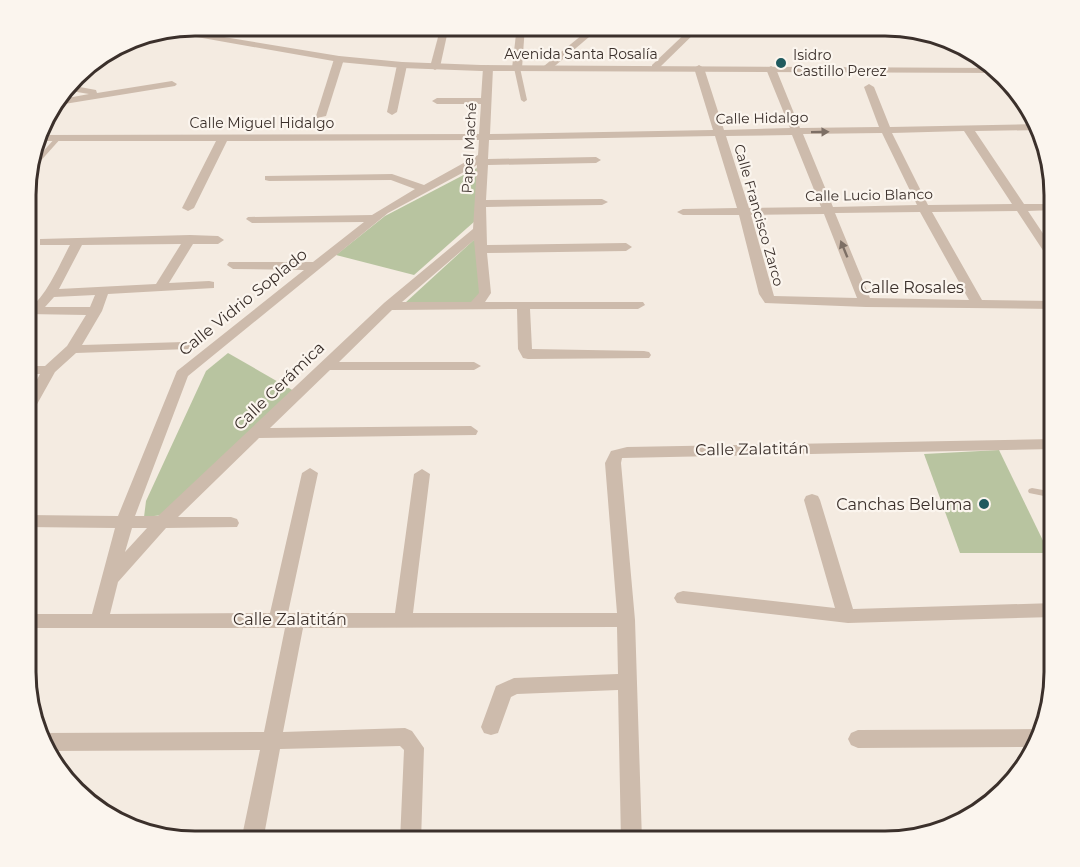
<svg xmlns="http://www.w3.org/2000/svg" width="1080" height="867" viewBox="0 0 1080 867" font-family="Montserrat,sans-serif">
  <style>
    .green { fill: #b8c4a0 }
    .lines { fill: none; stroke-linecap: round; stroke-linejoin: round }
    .service { fill: #cdbbac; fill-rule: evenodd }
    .minor { fill: #cdbbac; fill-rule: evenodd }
    .tertiary { fill: #cdbbac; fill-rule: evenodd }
    .oneway { fill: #7d6f65 }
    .poi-dot { fill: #1f5a5e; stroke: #fbf5ee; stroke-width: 2 }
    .labels { text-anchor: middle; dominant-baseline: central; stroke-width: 4.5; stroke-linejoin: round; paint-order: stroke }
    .far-street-label { font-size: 14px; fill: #3b302b; stroke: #fbf5ee }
    .far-poi-label { font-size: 14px; fill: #3b302b; stroke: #fbf5ee; text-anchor: start }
    .street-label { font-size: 16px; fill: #3b302b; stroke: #fbf5ee }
    .poi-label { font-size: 16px; fill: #3b302b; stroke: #fbf5ee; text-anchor: end }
    .rim { fill: none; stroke: #3b302b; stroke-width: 3 }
  </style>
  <rect width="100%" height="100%" fill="#f4ebe1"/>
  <g class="green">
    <polygon points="477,168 475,221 414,275 336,255 385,216"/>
    <polygon points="477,237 483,293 473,304 405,303"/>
    <polygon points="228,353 294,391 164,515 144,517 146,501 206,371"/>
    <polygon points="999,450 1049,553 960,553 924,454"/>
  </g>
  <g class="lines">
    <g class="service">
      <polygon points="517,66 520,68 527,100 524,102 521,100 514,68"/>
      <polygon points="57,136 62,137 29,174 27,175 29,167"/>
      <polygon points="1032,488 1054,492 1054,498 1029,493 1028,491 1029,489"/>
    </g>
    <g class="minor">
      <polygon points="199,26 189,35 182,33 189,27"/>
      <polygon points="441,26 449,26 440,67 435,70 430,67"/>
      <polygon points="517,26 525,26 522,68 517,71 512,68"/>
      <polygon points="593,26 602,26 550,70 544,70 544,66"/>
      <polygon points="693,26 702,26 658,69 652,69 652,65"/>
      <polygon points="339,56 344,59 326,116 317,118 316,116 334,59"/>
      <polygon points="402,62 407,65 397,112 392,115 387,112 397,65"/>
      <path d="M488,65L493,68L490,134L713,130L694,68L699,65L704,68L724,130L790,128L766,69L771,66L776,69L800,128L879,127L864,87L869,84L874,87L890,127L1038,124L1041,130L975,131L1024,204H1054V210L1028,211L1054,250V262L1050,261L1017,211L932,212L982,300L1054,301V309L866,307L765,303L759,294L739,215H683L677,212L683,209L737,208L715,136L489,140L488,159L596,157L601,160L596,163L488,165L486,200L602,199L608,202L602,205L486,207L487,245L626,243L632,247L626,251L487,253L491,293L485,302H643L645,305L638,309H530L532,349L644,351L649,352L651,355L649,358L528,359L523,358L518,349L517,309L392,310L339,362H474L481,366L474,370H330L270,428L471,426L478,431L476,435L259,438L178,517H231L237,519L239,523L237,527L166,528L118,582L110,614L270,613L302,473L310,468L318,473L288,613H395L414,474L422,469L430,474L413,613H617L605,463L611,451L627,447L1054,439V449L622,458L621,463L635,620L642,841H621L618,690L517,694L511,697L498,733L491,735L484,733L481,727L496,686L514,678L618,674L617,627L303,628L283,732L405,728L412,731L424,748L421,841H400L404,750L400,746L280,749L263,841H241L260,750L46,751L40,734L42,733L264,732L285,628H26V614H92L115,528L26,527V515L118,516L177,371L304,270L233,269L227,265L229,262H313L364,222L252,223L246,219L248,217L372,215L415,189L391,180L269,181L265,180V176L392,174L424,185L478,155L479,140L227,141L194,208L188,211L182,208L216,141H39L40,135L479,134L481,104H437L432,101L437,98H481L483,68ZM964,131L1012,204L928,205L892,133ZM882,133L917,205L833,207L803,134ZM792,135L821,207L749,208L726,136ZM477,165L473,229L384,303L158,516H135L188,376L388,213ZM920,212L969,300L870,298L835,213ZM824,214L857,298L774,296L751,215ZM474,240L479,293L471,302H402ZM132,528H147L125,552Z"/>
      <polygon points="172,81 177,84 175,86 52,106 57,100 89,94 65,90 69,85 96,90 97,93"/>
      <path d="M190,235L218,236L224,240L218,244H193L169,283L209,281L214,282V288L108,294L102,311L82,345L184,342L191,346L189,349L76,353L55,372L31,415L26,417L27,398L40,374H27V366H45L67,346L86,315L27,314V308C44,303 61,261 70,245H40V239ZM181,244L156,284L59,289L82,245ZM95,295L90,307H45L54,297Z"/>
      <polygon points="812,494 818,496 820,500 853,609 1054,603 1054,617 848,623 677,603 674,598 677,593 683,591 835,608 804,500 806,496"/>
      <polygon points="1041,729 1043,730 1035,747 858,748 851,745 848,739 851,733 858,730"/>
    </g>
    <polygon class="tertiary" points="175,29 339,56 402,62 481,65 994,68 1001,73 481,71 402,68 339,62 163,31"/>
  </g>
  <defs><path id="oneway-solid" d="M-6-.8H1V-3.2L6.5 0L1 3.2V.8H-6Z" transform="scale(1.5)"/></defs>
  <g class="oneway">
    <use href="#oneway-solid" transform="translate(820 132) rotate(-1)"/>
    <use href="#oneway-solid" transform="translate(844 249) rotate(-112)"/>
  </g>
  <g class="poi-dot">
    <circle cx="781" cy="63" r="6"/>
    <circle cx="984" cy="504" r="6"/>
  </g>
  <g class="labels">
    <g class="far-street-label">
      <text x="581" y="54">Avenida Santa Rosalía</text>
      <text transform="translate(762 118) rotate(-1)">Calle Hidalgo</text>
      <text x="262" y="123">Calle Miguel Hidalgo</text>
      <text transform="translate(469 148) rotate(-87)">Papel Maché</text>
      <text transform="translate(869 195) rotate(-1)">Calle Lucio Blanco</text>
      <text transform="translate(759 215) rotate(74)">Calle Francisco Zarco</text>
    </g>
    <g class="far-poi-label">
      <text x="793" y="55">Isidro<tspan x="793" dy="16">Castillo Perez</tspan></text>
    </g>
    <g class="street-label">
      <text x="912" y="287">Calle Rosales</text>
      <text transform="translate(243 302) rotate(-39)">Calle Vidrio Soplado</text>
      <text transform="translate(279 386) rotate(-44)">Calle Cerámica</text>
      <text transform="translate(752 449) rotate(-1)">Calle Zalatitán</text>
      <text x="290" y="619">Calle Zalatitán</text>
    </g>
    <g class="poi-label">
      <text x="972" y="504">Canchas Beluma</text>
    </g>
  </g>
  <path d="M0 0H1080V867H0ZM195 36H885A159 159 0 0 1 1044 195V672A159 159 0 0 1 885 831H195A159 159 0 0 1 36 672V195A159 159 0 0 1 195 36Z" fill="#fbf5ee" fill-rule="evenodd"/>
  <path class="rim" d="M195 36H885A159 159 0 0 1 1044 195V672A159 159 0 0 1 885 831H195A159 159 0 0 1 36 672V195A159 159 0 0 1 195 36Z"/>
</svg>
